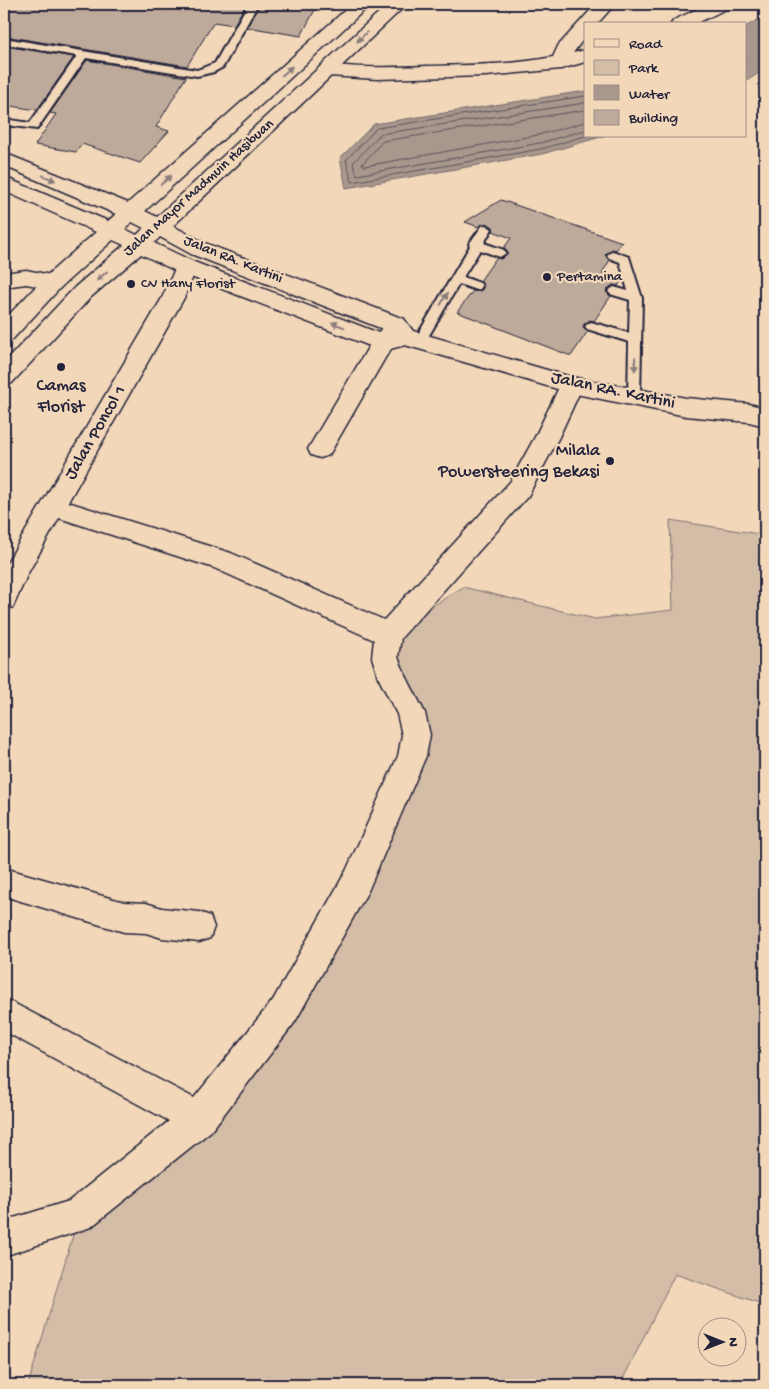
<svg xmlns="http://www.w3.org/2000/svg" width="769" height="1389" viewBox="0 0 769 1389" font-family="'Gochi Hand',sans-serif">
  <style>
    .green { fill: #d4bda7; stroke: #7b7071 }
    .water { fill: #a8978c; stroke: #72686c }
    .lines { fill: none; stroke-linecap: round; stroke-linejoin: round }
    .shore { stroke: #58515b; stroke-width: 1 }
    .building { fill: #beaa9a; stroke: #22223b }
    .service-casing { stroke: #22223b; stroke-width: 4 }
    .minor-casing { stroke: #22223b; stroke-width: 3 }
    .primary-casing { stroke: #22223b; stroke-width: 3 }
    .service { fill: #f2d7b9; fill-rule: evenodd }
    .minor { fill: #f2d7b9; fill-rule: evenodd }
    .primary { fill: #f2d7b9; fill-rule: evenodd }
    .oneway { fill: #8a7c7a }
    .poi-dot { fill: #22223b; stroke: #f2d7b9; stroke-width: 2 }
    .labels { text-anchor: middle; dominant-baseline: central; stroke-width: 4.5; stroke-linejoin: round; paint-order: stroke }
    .far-street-label { font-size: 15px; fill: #22223b; stroke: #f2d7b9 }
    .far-poi-label { font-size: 15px; fill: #22223b; stroke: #f2d7b9; text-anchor: start }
    .poi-label { font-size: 18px; fill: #22223b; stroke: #f2d7b9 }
    .street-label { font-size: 18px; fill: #22223b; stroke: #f2d7b9 }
  </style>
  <rect width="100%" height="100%" fill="#f2d7b9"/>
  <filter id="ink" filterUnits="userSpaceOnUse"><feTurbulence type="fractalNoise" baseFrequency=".02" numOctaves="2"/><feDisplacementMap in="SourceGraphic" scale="10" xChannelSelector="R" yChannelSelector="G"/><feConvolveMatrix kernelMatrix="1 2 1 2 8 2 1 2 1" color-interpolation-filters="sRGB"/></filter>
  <g filter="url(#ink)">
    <polygon class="green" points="670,520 765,535 765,1305 675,1274 620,1385 28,1385 79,1215 284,1011 412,756 388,634 463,587 595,619 673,610"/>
    <g class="water">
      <polygon points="765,16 765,69 745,82 745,27"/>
      <polygon points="585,91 585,136 604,136 542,154 346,188 340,158 374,124"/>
    </g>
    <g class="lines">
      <g class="shore">
        <polyline points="585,96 377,128 346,160 352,182 541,149 585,136"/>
        <polyline points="585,103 380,134 353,163 357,175 540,143 585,130"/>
        <polyline points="585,110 383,141 362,164 365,166 538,135 585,122"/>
      </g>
    </g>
    <g class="building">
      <polygon points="4,4 246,4 234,25 214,22 187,66 4,36"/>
      <polygon points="260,4 318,4 301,36 247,27"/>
      <polygon points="4,46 74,57 37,110 4,105"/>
      <polygon points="87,60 186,77 156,127 169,131 140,163 82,144 76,152 35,145 56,114 50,113"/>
      <polygon points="501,200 622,242 616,250 612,249 605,255 610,260 602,273 621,281 618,286 613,285 607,289 606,292 611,296 594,321 590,320 584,324 583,327 588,331 571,356 457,312 473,291 482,290 484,285 480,281 496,258 501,259 508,253 504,248 511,238 493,231 493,227 487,223 479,227 465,222"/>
    </g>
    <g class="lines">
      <g class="service-casing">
        <g id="service">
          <polygon points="248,4 258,4 223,67 214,72 197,76 86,58 37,129 4,125 4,119 30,123 77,56 4,44 4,38 197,70 215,63"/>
          <polygon points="486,225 492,229 484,243 504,250 506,253 500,257 480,250 463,277 480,283 482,286 480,289 476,290 459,284 424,344 416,344 414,341 470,246 469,244 482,226"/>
          <polygon points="613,251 629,257 642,298 640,398 639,401 629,401 628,398 629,342 587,329 585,326 591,322 629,333 630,300 610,294 608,291 614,287 628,291 620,262 609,258 607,255"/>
        </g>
      </g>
      <g class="minor-casing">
        <g id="minor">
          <path d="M596,4H615L597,24H585V37L573,53L585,50V62L561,69L486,76L377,79L328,76L321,74L319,70L321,66L328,64C361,69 394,67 427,66C470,65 512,65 553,57L558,46Z"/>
          <polygon points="708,4 731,4 728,8 695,24 671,24 674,20"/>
          <polygon points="186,260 194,262 197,267 184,298 68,502 231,553 384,620 510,482 535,437 563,379 571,377 579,379 583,385 559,437 528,496 401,638 398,657 405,674 425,713 430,735 426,756 368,891 295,1022 211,1131 91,1227 4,1256 4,1221 69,1201 169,1121 4,1031 4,998 194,1098 273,1000 346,871 398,756 402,735 397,714 378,677 372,657 374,640 214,568 59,518 28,573 13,607 4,610 4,569 7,563 162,298 178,262"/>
          <polygon points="26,270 61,277 64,282 61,287 53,289 26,284 4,287 4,273"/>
          <polygon points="396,317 404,319 407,325 385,358 329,455 320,458 311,455 308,449 369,346 388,319"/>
          <polygon points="4,868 124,902 146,903 162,908 199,912 210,916 214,927 210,938 199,942 162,938 146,933 124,932 4,896"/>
        </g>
      </g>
      <g class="primary-casing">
        <path id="primary" d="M352,4H371L145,211L157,217L388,4H407L173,226L207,244L404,319L413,331L571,377L686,398L749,404L765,408V426L749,422L686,416L571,393L405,345L383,351L178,272L141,254L91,297L12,383L4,385V363L75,287L124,245L113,240L61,287L12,340L4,342V320L45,277L96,232L4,191V177L108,221L116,214L4,166V153L128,203ZM132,222L144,228L137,235L125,229ZM160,237L191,254L388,331L390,333L384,335L194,262L154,243Z"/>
      </g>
      <use href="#service" class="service"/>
      <use href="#minor" class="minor"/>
      <use href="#primary" class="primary"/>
    </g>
    <defs><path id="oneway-solid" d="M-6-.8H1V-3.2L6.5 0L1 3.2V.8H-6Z" transform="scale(1.25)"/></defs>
    <g class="oneway">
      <use href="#oneway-solid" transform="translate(362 37) rotate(136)"/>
      <use href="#oneway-solid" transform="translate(287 71) rotate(-42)"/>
      <use href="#oneway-solid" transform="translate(49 178) rotate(23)"/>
      <use href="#oneway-solid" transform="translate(166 180) rotate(-42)"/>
      <use href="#oneway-solid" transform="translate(102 276) rotate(138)"/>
      <use href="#oneway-solid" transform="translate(444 299) rotate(-60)"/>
      <use href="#oneway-solid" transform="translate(338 325) rotate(-159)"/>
      <use href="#oneway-solid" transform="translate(635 364) rotate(91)"/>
    </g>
  </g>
  <g class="poi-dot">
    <circle cx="547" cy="277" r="5"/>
    <circle cx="131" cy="284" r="5"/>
    <circle cx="61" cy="367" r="5"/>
    <circle cx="610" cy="461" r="5"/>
  </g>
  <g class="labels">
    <g class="far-street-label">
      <text transform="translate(199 188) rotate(-42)">Jalan Mayor Madmuin Hasibuan</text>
      <text transform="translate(233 260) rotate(22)">Jalan RA. Kartini</text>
    </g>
    <g class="far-poi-label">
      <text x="557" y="277">Pertamina</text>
      <text x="141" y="284">CV Hany Florist</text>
    </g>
    <g class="poi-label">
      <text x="61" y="386">Camas<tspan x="61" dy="21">Florist</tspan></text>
      <text x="600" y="451" text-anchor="end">Milala<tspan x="600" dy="21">Powersteering Bekasi</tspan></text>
    </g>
    <g class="street-label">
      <text transform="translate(613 391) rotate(12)">Jalan RA. Kartini</text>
      <text transform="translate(96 433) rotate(-60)">Jalan Poncol 1</text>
    </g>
  </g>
  <rect width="769" height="1389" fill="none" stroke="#f2d7b9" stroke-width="20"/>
  <rect x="10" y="10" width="749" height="1369" fill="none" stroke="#22223b" stroke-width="2" filter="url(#ink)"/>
  <rect x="584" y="22" width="162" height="115" fill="#f2d7b9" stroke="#9f8f87"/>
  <rect x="594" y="39" width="25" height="8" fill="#f2d7b9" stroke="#9f8f87"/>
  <text x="629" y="48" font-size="15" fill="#22223b">Road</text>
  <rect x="594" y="60" width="25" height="15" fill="#d4bda7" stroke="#9f8f87"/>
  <text x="629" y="72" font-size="15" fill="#22223b">Park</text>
  <rect x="594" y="85" width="25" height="15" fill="#a8978c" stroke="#9f8f87"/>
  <text x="629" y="98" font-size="15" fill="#22223b">Water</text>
  <rect x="594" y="110" width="25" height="15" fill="#beaa9a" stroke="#9f8f87"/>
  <text x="629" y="122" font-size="15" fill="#22223b">Building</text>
  <g transform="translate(722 1342) rotate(90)"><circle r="24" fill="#f2d7b9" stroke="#9f8f87"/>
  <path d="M0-4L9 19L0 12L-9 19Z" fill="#22223b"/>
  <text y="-8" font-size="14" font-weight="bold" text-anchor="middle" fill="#22223b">N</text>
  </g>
</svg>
